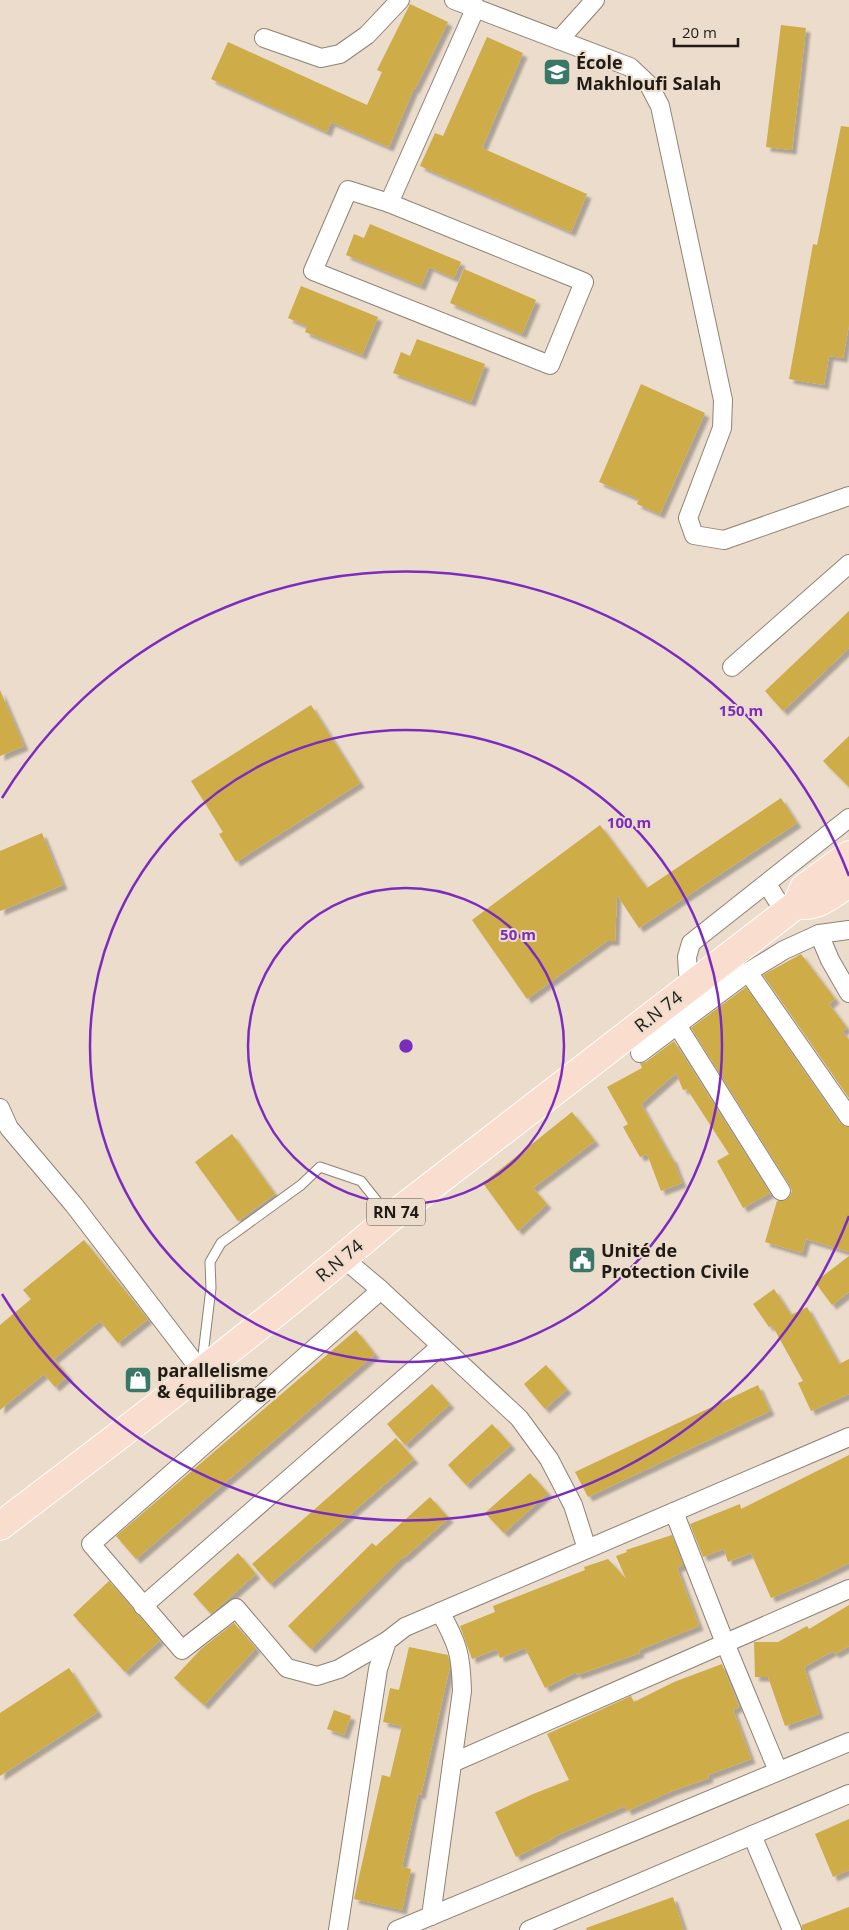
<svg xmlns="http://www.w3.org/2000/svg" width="849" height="1930" viewBox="0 0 849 1930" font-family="'Open Sans',sans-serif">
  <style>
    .building { fill: #ceac46; filter: url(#shadow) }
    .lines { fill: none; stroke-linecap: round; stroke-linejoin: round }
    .lane-casing { stroke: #8f8273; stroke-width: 11 }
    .street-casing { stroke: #8f8273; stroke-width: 20 }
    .primary-casing { stroke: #fff; stroke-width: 30 }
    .lane { stroke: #fff; stroke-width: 9 }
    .street { stroke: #fff; stroke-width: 18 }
    .primary { stroke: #f9ddce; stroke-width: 28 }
    .ring { fill: none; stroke: #7b2cbf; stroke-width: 2.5 }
    .labels { text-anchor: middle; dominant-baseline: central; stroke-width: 4; stroke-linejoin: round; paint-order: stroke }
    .shield { fill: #ebdccc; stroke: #5d554c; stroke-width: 1 }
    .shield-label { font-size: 16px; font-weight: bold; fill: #201b15 }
    .poi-label { font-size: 18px; font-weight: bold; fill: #201b15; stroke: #ebdccc; text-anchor: start }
    .street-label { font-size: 18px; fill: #201b15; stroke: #ebdccc }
    .centre { fill: #7b2cbf; stroke: #ebdccc; stroke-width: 2.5 }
    .ring-label { font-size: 15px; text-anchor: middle; font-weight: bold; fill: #7b2cbf; stroke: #ebdccc; stroke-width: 4; stroke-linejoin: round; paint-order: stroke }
  </style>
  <defs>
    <filter id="shadow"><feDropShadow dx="4.5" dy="4.5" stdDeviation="1" flood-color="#0004"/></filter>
  </defs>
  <rect width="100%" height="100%" fill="#ebdccc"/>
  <g class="building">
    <polygon points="410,4 448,22 415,89 414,88 389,147 331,122 327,132 211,79 228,42 367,105 382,72 377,70"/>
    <polygon points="781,25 806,28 792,150 766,147"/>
    <polygon points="487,37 523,53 482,148 587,194 571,232 420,166 435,133 443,136"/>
    <polygon points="841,126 849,127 849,325 843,358 829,356 824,385 789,379 813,244 817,245"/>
    <polygon points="370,224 461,262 454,278 429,267 421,286 346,255 354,234 364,238"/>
    <polygon points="464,269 536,300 522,334 450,303"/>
    <polygon points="301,286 378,317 362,355 305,332 307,326 288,318"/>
    <polygon points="417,339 485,364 471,402 393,373 401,352 410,356"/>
    <polygon points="641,384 705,413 660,514 637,504 639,499 599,482"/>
    <polygon points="849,611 849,648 783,711 765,691"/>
    <polygon points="0,690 24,746 0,756"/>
    <polygon points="311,705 360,783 236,862 219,834 223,832 191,781"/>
    <polygon points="849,736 849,787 823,761"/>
    <polygon points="781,798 797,823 639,928 617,895 615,941 607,941 527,999 472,920 600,825 647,888"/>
    <polygon points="42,833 63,885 0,911 0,851"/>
    <polygon points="801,954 835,999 829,1004 847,1028 842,1031 849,1040 849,1098 763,975"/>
    <polygon points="746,987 840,1123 849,1127 849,1252 806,1239 802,1253 765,1242 777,1201 786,1200 790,1196 792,1191 790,1186 691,1028"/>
    <polygon points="674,1041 770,1193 743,1208 717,1161 729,1154 687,1089 683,1090 676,1073 641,1104 671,1158 672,1157 682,1183 661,1191 647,1154 640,1157 623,1127 628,1124 607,1087 642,1068 640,1063 646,1062"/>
    <polygon points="572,1112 595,1141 533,1188 547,1204 518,1231 483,1183"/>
    <polygon points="232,1134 275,1194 238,1221 195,1162"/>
    <polygon points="84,1240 148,1319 118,1343 100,1321 54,1359 68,1376 55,1387 44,1374 0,1410 0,1325 31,1299 23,1290"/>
    <polygon points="849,1256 849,1292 832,1305 815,1282"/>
    <polygon points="774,1289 791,1315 807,1307 839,1364 849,1359 849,1394 811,1411 798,1383 803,1381 772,1325 769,1327 753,1304"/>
    <polygon points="356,1330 375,1354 136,1559 116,1536"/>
    <polygon points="546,1365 567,1389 545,1409 524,1384"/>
    <polygon points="432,1384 450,1404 405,1445 387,1424"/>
    <polygon points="758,1385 770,1411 588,1497 575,1472"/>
    <polygon points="492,1424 511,1445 466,1485 448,1465"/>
    <polygon points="396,1438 414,1459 270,1584 252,1564"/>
    <polygon points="849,1455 849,1563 810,1582 771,1598 751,1553 728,1562 724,1549 703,1557 690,1524 740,1504 741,1509"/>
    <polygon points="530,1473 548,1493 504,1533 485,1513"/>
    <polygon points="430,1497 449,1518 404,1558 403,1557 311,1649 288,1626 372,1543 376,1546"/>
    <polygon points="672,1535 683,1565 677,1568 699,1626 639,1650 640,1653 577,1675 576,1672 545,1688 525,1648 500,1658 497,1649 472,1659 460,1626 495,1612 493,1606 585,1570 584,1567 608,1559 626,1579 616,1556 627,1552 626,1550"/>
    <polygon points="238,1553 256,1574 211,1614 193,1594"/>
    <polygon points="109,1581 160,1640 125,1672 73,1615"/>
    <polygon points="849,1605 849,1646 835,1654 833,1651 804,1667 819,1714 785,1726 768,1677 755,1677 754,1642 778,1642 807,1626 809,1629"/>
    <polygon points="234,1623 256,1648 204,1705 174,1678 201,1649"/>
    <polygon points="409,1647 448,1655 450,1666 421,1795 418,1794 402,1867 411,1869 402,1910 354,1899 382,1775 390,1777 402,1726 383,1722 390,1688 399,1690"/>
    <polygon points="722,1664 739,1707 733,1710 751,1759 708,1775 709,1778 672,1791 627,1811 625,1806 553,1837 554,1838 516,1857 495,1812 533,1794 569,1780 547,1734 631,1696 634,1702 674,1682"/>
    <polygon points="69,1668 98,1712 0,1776 0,1713"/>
    <polygon points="334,1710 351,1716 344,1735 327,1729"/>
    <polygon points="849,1819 849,1870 833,1877 815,1834"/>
    <polygon points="673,1897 684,1930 587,1930 586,1928"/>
    <polygon points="849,1907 849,1930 802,1930 802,1925"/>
  </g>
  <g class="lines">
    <g class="lane-casing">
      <polyline id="lane" points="202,1363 211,1288 210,1262 221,1243 301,1185 320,1167 361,1181 388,1215"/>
    </g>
    <g class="street-casing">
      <g id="street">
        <polyline points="454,0 630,67 649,85 660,106 723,400 722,428 688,518 694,535 724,540 849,496"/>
        <polyline points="264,38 321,58 340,54 367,35 400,0"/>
        <polyline points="559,40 595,0"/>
        <polygon points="348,190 389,203 584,282 550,365 313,271"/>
        <polyline points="389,203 476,7"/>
        <polyline points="732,667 849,564"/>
        <polyline points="767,884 785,913"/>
        <polyline points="849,930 819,934 830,960 849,993"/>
        <polyline points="748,972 849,1117"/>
        <polyline points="689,987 687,957 691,943 849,818"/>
        <polyline points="677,1025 781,1191"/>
        <polyline points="640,1053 748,972 784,950 819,934"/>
        <polyline points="0,1108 9,1128 74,1205 201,1371"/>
        <polyline points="343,1258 381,1290 519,1418 549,1459 573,1505 587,1549"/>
        <polyline points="381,1290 91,1544 182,1650 236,1608 287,1668 317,1676 339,1669 387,1641"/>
        <polyline points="674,1512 725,1643 778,1771"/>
        <polyline points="143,1606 441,1346"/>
        <polyline points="452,1763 849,1589"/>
        <polyline points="752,1835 792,1930"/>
        <path d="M431,1916L462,1691C461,1654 458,1644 440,1612"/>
        <polyline points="338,1930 378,1669 387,1641 405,1627 849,1437"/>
        <polyline points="397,1930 849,1742"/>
        <polyline points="529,1930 849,1794"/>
      </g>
    </g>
    <g class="primary-casing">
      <g id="primary">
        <path d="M797,904C817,909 833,893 849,883"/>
        <path d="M0,1526C132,1426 264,1326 390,1218L797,904L804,888L849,855"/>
      </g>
    </g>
    <use href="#lane" class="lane"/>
    <use href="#street" class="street"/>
    <use href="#primary" class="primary"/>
  </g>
  <g class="ring">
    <circle cx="406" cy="1046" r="158"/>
    <circle cx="406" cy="1046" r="316"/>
    <path d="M849 1216A474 474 0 0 1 2 1294M2 798A474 474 0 0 1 849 876"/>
  </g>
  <defs>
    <g id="school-square" transform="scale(1.4375)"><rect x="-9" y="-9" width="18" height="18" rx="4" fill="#397866" stroke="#ebdccc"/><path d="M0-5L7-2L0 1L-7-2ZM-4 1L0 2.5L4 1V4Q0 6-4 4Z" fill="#fff"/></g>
    <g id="civic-square" transform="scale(1.4375)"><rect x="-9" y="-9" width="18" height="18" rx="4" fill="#397866" stroke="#ebdccc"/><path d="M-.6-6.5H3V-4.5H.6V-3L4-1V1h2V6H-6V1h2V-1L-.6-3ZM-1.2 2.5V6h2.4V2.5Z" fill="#fff"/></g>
    <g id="shop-square" transform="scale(1.4375)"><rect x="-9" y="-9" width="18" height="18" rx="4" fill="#397866" stroke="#ebdccc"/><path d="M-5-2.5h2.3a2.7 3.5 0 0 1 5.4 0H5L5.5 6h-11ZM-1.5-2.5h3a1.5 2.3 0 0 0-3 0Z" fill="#fff"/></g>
  </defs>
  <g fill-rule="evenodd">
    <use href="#school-square" x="557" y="72"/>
    <use href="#civic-square" x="582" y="1260"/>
    <use href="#shop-square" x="138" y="1380"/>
  </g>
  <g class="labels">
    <rect class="shield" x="367" y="1198.5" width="58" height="27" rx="4"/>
    <g class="shield-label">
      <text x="396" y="1212">RN 74</text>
    </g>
    <g class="poi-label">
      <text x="576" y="62">École<tspan x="576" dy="21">Makhloufi Salah</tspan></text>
      <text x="601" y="1250">Unité de<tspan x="601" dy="21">Protection Civile</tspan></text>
      <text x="157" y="1370">parallelisme<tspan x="157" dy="21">&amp; équilibrage</tspan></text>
    </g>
    <g class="street-label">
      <text transform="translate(658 1011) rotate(-38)">R.N 74</text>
      <text transform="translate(339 1260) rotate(-40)">R.N 74</text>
    </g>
  </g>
  <circle cx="406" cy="1046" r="8" class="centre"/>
  <g class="ring-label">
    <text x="741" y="716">150 m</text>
    <text x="629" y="828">100 m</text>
    <text x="518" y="940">50 m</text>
  </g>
  <path d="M674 38v8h64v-8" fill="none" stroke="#201b15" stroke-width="2.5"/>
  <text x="682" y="38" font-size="15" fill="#201b15" stroke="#ebdccc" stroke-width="4" paint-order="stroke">20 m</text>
</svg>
